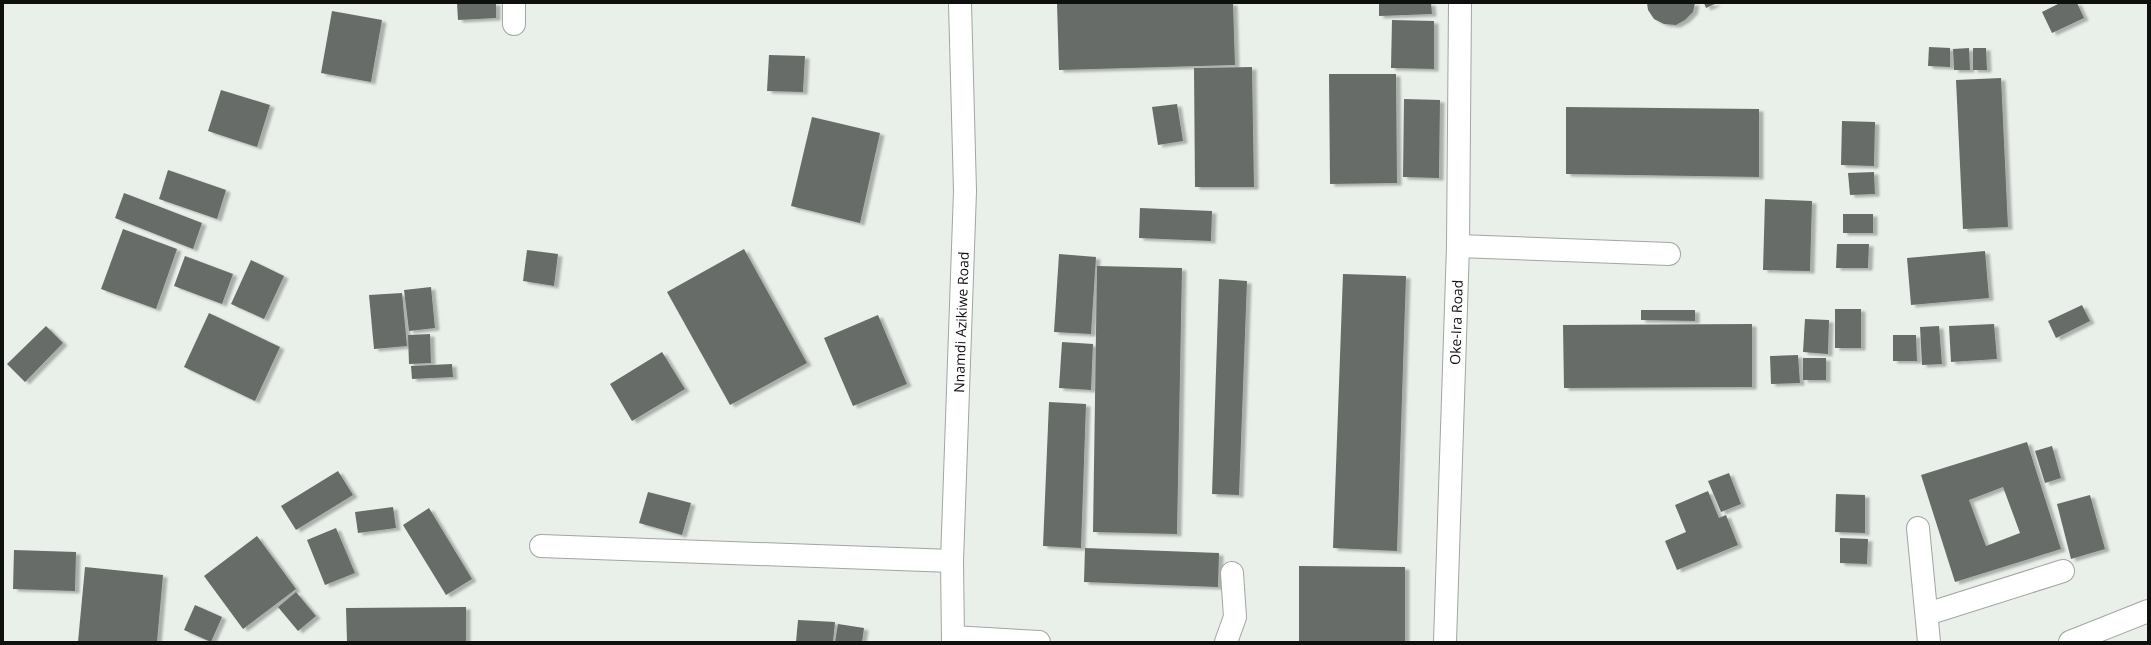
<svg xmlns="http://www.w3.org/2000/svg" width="2151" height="645" viewBox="0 0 2151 645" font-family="'Open Sans',sans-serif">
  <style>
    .building { fill: #676c68; fill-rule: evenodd; filter: url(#shadow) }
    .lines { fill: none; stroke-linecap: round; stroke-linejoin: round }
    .minor-casing { stroke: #a1a6a1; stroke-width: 24 }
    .minor { stroke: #fff; stroke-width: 22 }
    .labels { text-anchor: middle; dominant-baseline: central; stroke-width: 4; stroke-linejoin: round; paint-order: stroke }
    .street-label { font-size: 14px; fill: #0e100e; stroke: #fff }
  </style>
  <defs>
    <filter id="shadow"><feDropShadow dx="4.5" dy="2.5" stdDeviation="1" flood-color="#0004"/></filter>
  </defs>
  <rect width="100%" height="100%" fill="#e9efe9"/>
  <g class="building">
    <polygon points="457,3 496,3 496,18 458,20"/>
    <polygon points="1057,3 1233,3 1235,65 1059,70"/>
    <polygon points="1379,3 1431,3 1432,14 1379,16"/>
    <polygon points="1647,3 1695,3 1693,12 1685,20 1676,25 1664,24 1654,19 1648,10"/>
    <polygon points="1704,3 1717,3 1706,8"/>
    <polygon points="2060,3 2077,3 2084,18 2052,33 2042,12"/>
    <polygon points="332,11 382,20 371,82 321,73"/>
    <polygon points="1392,20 1434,21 1434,69 1391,68"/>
    <polygon points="1929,47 1950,48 1950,67 1928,66"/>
    <polygon points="1969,48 1970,70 1954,70 1953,49"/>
    <polygon points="1973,48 1986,48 1987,70 1973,70"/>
    <polygon points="769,55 805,56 803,92 767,91"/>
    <polygon points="1252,67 1254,187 1195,187 1194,68"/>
    <polygon points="1329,74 1396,74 1397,183 1330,184"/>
    <polygon points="2001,78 2008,227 1963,229 1956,80"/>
    <polygon points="221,90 270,105 257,147 208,131"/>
    <polygon points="1404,99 1440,100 1439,178 1403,177"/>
    <polygon points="1177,104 1183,141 1158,145 1152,107"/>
    <polygon points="1566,107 1759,109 1759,177 1566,174"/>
    <polygon points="812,117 880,133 860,223 791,206"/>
    <polygon points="1842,121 1875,122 1874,166 1841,165"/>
    <polygon points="168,170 226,190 217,219 159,199"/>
    <polygon points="1874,172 1875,194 1850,195 1848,173"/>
    <polygon points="124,193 202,223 193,249 115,218"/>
    <polygon points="1765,199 1812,201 1810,271 1763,270"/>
    <polygon points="1140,208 1212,211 1211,241 1139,238"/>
    <rect x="1843" y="214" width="30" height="19"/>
    <polygon points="123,229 177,249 156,309 101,289"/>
    <polygon points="1837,244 1869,244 1868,268 1836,268"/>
    <polygon points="744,249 807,363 730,405 667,292"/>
    <polygon points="527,250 558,254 554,286 523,281"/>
    <polygon points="1985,251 1989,298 1911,305 1907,258"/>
    <polygon points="1059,254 1096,257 1091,334 1054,332"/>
    <polygon points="185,256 233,274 222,304 174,286"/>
    <polygon points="251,260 284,276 264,319 231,304"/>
    <polygon points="1097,266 1182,268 1177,534 1093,532"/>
    <polygon points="1343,274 1406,276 1397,551 1333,548"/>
    <polygon points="1219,279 1247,281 1239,495 1212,494"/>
    <polygon points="431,287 435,328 409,331 404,290"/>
    <polygon points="402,293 407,346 374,349 369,295"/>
    <polygon points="2082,305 2090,321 2056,338 2048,321"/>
    <rect x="1835" y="309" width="26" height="39"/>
    <polygon points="1641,310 1695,310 1695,321 1641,320"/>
    <polygon points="209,313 280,347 255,401 184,367"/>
    <polygon points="878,315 907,384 853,406 824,338"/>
    <polygon points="1805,319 1829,320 1828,354 1803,352"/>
    <polygon points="1752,324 1752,387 1564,388 1563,325"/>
    <polygon points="1994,324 1997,359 1951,362 1949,326"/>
    <polygon points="46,326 63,343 25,382 7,364"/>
    <polygon points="1939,326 1942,364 1922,365 1920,327"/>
    <polygon points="430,334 431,363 409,364 408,335"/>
    <polygon points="1893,335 1916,335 1917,361 1893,361"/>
    <polygon points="1062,342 1093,344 1091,390 1059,388"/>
    <polygon points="662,352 685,389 632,421 610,384"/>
    <polygon points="1798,355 1800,383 1771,384 1770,356"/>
    <rect x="1803" y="358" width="23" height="22"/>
    <polygon points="452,364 453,377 412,379 411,366"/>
    <polygon points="1049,402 1086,404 1081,548 1043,546"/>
    <path d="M2027,442L2061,549L1955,582L1921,475ZM2003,487L2020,533L1986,546L1969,500Z"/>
    <polygon points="2052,446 2061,478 2045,483 2035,451"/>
    <polygon points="338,471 353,495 296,530 281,506"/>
    <polygon points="1729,473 1741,504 1721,512 1708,481"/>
    <polygon points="1708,491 1719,518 1726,515 1738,545 1677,570 1665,541 1686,532 1675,505"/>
    <polygon points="648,492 691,503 682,535 639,523"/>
    <polygon points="1836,494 1865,495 1865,533 1835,532"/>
    <polygon points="2090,495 2105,549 2071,559 2057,504"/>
    <polygon points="393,507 396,528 358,533 355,512"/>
    <polygon points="429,508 472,579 446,595 403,525"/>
    <polygon points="336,528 355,573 325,585 307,540"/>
    <polygon points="257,536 296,589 243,629 204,576"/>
    <polygon points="1840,538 1868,539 1867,564 1840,563"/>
    <polygon points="1085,548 1219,553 1218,587 1084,582"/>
    <polygon points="14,550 76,552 75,591 13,589"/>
    <polygon points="1299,566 1405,567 1405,642 1299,642"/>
    <polygon points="85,567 163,575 157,642 78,642"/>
    <polygon points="296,592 316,616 298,631 278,607"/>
    <polygon points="195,605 222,617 211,642 184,630"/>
    <polygon points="466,607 466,642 347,642 346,608"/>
    <polygon points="798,620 835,622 833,642 796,642"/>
    <polygon points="838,624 864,628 862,642 835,642"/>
  </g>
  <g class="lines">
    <g class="minor-casing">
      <g id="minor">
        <polyline points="514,3 514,24"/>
        <polyline points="1458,246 1669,254"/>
        <polyline points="1918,528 1929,642"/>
        <polyline points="541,546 952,561"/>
        <polyline points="1927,614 2063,571"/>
        <polyline points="953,637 1039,642"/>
        <path id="s1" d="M953,642L952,561L965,191L960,3"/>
        <polyline points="1226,642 1235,617 1232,573"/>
        <path id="s2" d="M1445,642L1458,246L1460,3"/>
        <polyline points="2070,642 2148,611"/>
      </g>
    </g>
    <use href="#minor" class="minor"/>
  </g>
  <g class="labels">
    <g class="street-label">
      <text stroke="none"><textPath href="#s1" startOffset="320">Nnamdi Azikiwe Road</textPath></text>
      <text stroke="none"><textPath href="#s2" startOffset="320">Oke-Ira Road</textPath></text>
    </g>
  </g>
  <rect width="2151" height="645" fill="none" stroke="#0e100e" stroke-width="8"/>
</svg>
